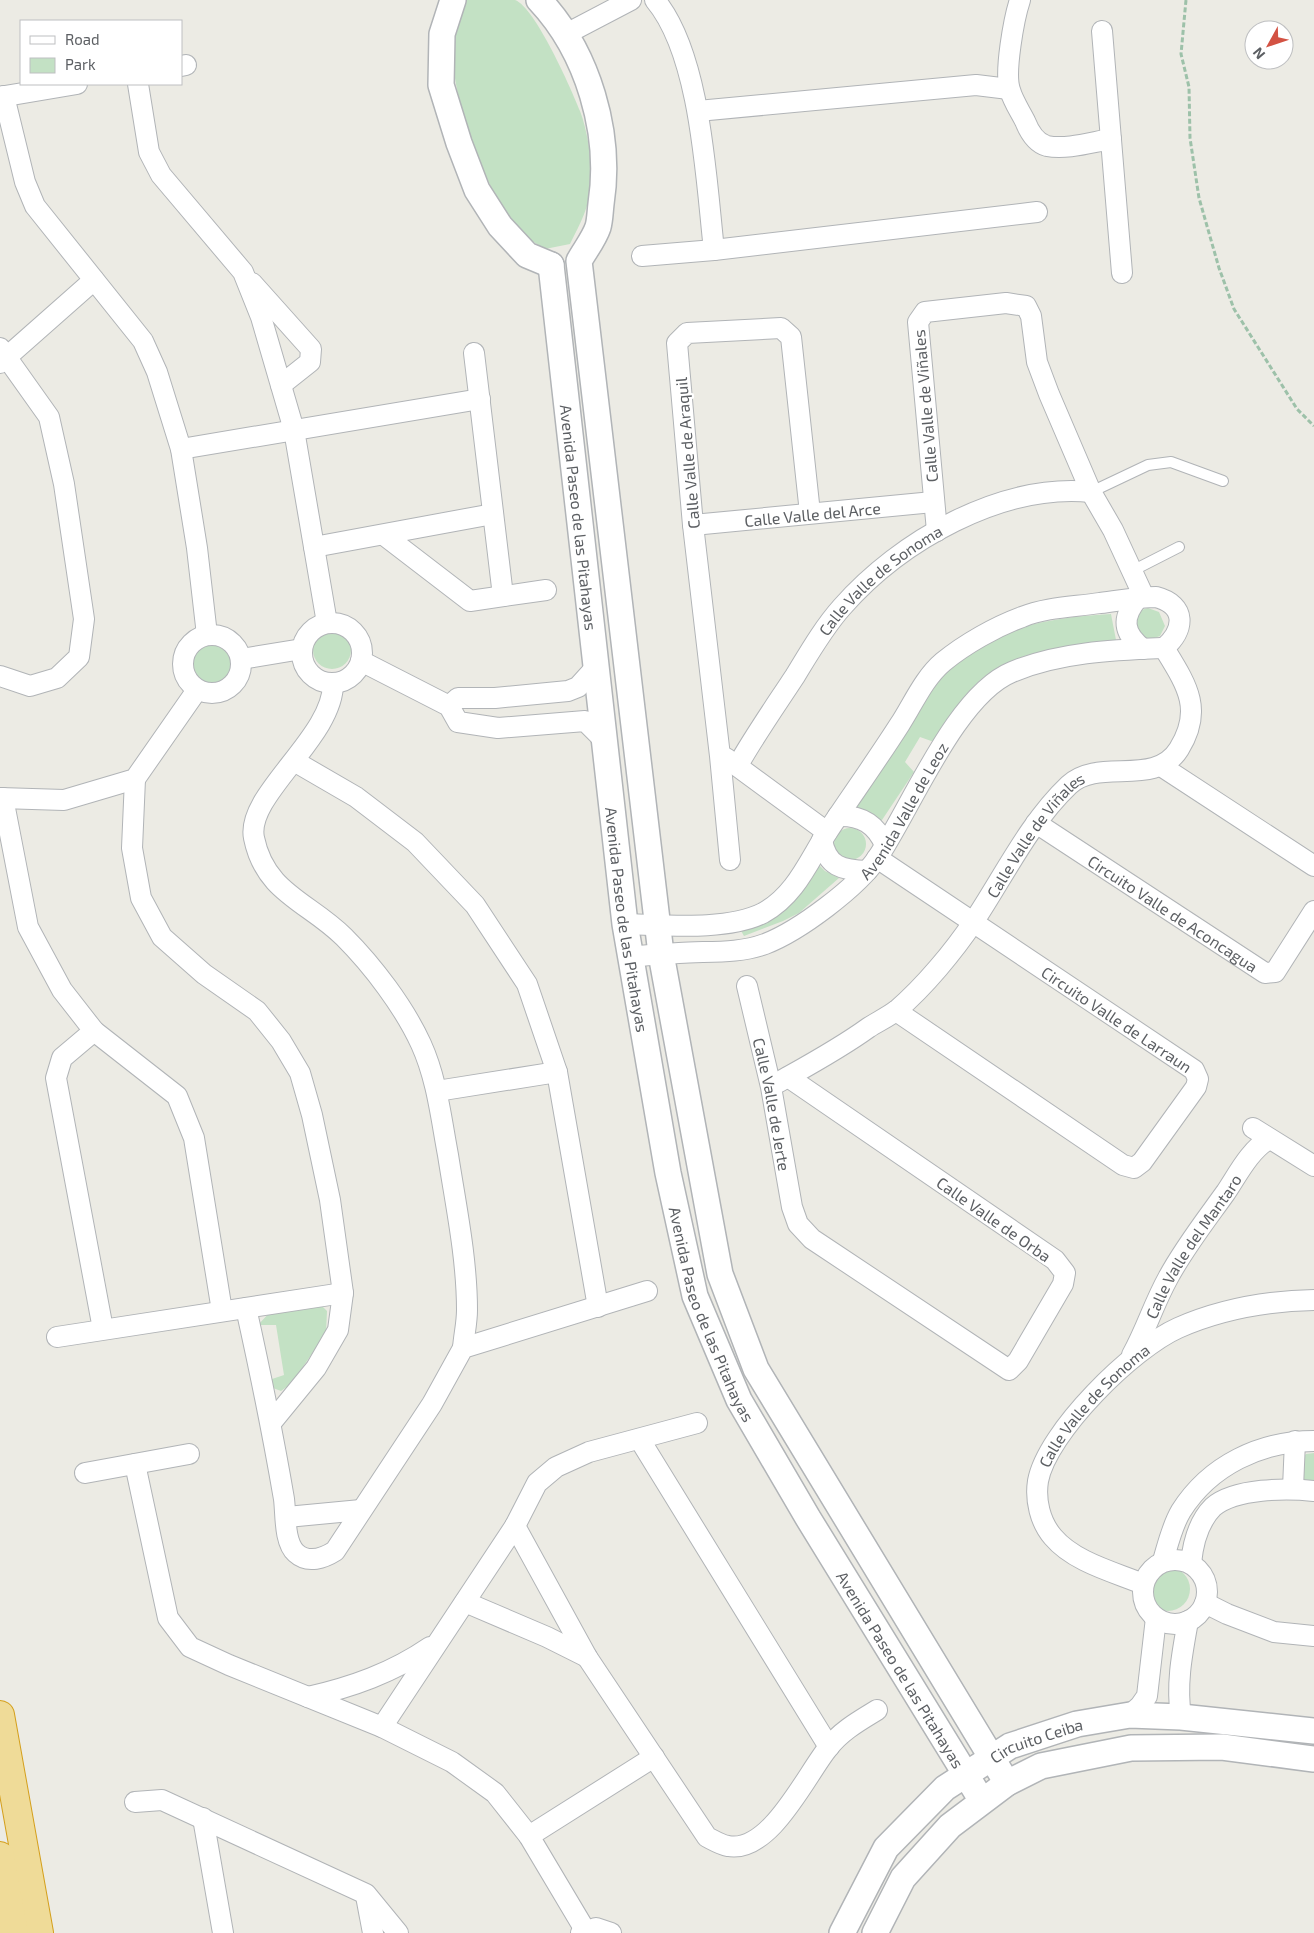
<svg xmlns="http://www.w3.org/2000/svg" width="1314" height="1933" font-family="'Exo 2',sans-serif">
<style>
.green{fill:#c3e1c4}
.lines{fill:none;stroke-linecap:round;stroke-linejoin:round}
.service-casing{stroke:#b1b4b7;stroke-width:12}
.minor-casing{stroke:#b1b4b7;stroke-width:22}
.tertiary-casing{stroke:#b1b4b7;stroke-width:28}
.motorway-casing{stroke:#d49f1c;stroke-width:30}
.path{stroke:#9dc1a9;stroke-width:3;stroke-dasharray:5 2.5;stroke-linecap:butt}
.service{stroke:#fff;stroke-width:10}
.minor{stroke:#fff;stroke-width:20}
.tertiary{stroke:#fff;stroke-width:25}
.motorway{stroke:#efdb98;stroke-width:28}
.labels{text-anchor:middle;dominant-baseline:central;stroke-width:4.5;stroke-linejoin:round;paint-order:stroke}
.street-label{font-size:16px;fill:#5c5f63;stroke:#fff}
</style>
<rect width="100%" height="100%" fill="#ecebe4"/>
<g class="green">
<path d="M461,0c11,0 45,0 54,0 20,7 57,90 65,111 8,21 12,50 11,72 -1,23 -11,41 -21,61l-25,5c-7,-5 -16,-9 -22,-15 -34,-32 -70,-131 -70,-178 0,-19 3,-38 8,-56z"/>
<path d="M1148,608l11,4 6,14 -5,10 -14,5 -14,-21 6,-9z"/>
<path d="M1111,614l5,26c-48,8 -104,8 -141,45 -16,16 -28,38 -41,57l-14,-5 -15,25 9,10 -36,54 -23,-19c16,-17 26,-40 40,-60 16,-24 31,-50 49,-72 41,-48 109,-58 167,-61z"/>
<circle cx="332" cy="650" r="19"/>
<circle cx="211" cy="664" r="21"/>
<circle cx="850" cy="844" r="16"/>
<path d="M816,862l9,9 14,7 -40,35 -16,8 -39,15 -4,-7z"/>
<path d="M322,1306l5,5 -1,22 -34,50 -11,8 -8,-3 -4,-8 15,-5 -8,-50h-18l13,-14z"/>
<path d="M1314,1453v32l-10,-3 -3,-7 1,-16 4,-5z"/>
<circle cx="1168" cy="1589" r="22"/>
</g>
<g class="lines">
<g class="service-casing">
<g id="service">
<path d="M1091,492l57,-27 23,-3 52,19"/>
<path d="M1132,571l47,-24"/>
</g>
</g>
<g class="minor-casing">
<g id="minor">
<path d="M655,0c46,55 51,180 59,250"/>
<path d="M1020,0c-6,18 -16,73 -10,90 3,11 10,21 15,31 4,10 11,22 22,25 20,4 45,-4 64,-7"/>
<path d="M1102,31l20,242"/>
<path d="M566,34l65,-34"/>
<path d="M181,66l5,-1"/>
<path d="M138,84l11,68 12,23 82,97 18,45 33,113 33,193"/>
<path d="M4,96l21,86 10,24 108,135 14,31 24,77 16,99 10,87"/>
<path d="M0,97l77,-13"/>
<path d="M698,111l278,-26 33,4"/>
<path d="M642,256l72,-6 323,-38"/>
<path d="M252,283l59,66 -1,13 -29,23"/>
<path d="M0,348l49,69 15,67 20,135 -5,38 -22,21 -27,8 -30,-10"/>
<path d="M474,353l29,243"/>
<path d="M0,363l94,-83"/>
<path d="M181,449l299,-50"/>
<path id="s1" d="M693,525l240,-23"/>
<path d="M937,531l-19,-209 7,-10 81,-9 20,3 5,10 6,46 12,32 42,98 22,38 31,67"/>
<path d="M384,535l86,66 76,-11"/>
<path d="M314,547l179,-33"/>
<path d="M1138,598c-17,20 -15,35 5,51"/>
<circle cx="332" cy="653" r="30"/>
<circle cx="212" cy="664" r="29"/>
<path d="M241,659l61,-10"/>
<path d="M361,661l88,45 9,16 40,6 87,-7 19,19"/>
<path d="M333,683c1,54 -88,112 -79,155 11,55 55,64 90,99 29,29 60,70 77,107 16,35 20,74 27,111 8,51 19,104 19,155 0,13 -3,25 -4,38"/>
<path d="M449,706l9,-8h37l73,-7 10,-4 19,-21"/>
<path d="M726,758l101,74"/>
<path d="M294,761l62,36 59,45 60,63 52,79 30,88 41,235"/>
<path id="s2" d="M738,765c17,-30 38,-60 57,-89 14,-23 29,-49 47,-69 58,-66 159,-124 249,-115"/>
<path d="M1161,766l153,100"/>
<path d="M135,779l-3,69 9,50 21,39 42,37 53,37 24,30 19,32 12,42 18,85 13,93 -5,37 -22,38 -45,55"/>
<path d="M0,798l64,2 71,-21 62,-89"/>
<path d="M3,798l25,129 34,63 32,41 83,65 17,42 28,173"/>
<path d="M838,816c23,-1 38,8 47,29"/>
<path id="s3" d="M1036,823l229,150 10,-1 39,-61"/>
<path d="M822,840c5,27 20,30 45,31"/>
<path id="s4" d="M877,858l317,212 4,9 -2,8 -54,75 -8,6 -11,-3 -227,-154"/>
<path d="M730,860l-10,-104 -27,-231 -16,-182 10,-10 94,-5 10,9 19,176"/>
<path d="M625,924c40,1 103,7 138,-11 33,-18 46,-53 65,-82 24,-36 49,-71 72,-107 13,-20 24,-46 43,-62 22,-18 52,-35 79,-45 24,-10 52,-10 78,-14 19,-2 37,-6 56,-6 31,8 29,33 8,51"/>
<path id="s5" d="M629,957c17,-2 33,-3 50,-4 28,-2 59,1 86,-9 34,-13 93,-57 113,-87 33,-49 78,-162 134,-185 47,-20 102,-22 152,-24"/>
<path id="s6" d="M747,986l24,101 21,120 6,17 14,15 197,131 9,-9 45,-77 2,-11 -10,-13 -267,-183"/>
<path d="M94,1031l-32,27 -6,20 47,251"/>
<path id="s7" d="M777,1083c32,-18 62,-34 91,-55 9,-6 20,-11 29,-18 27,-23 57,-59 77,-89 30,-45 55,-98 95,-136 30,-28 86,3 110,-36 25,-40 7,-65 -15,-101"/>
<path d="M437,1091l120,-19"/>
<path d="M1253,1128l61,38"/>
<path d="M246,1308c14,63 27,127 38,191 2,16 0,43 12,54 12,11 28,5 39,-2l97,-147 31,-56 184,-57"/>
<path d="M57,1337l286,-44"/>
<path id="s8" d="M1132,1355c14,-25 22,-52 36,-77 16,-30 38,-58 58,-86 12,-18 24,-42 43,-53"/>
<path d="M640,1440l189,307"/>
<path d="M135,1464l33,154 22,29 39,18 153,62 70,35 43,31 34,43 56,94"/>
<path d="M85,1473l104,-19"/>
<path d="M1293,1488l2,-47"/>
<path d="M287,1517l74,-7"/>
<path d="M515,1526l72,131 120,180c6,3 14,8 21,9 42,8 78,-71 100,-98 13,-17 31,-27 49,-38"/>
<circle cx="1175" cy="1592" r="32"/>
<path d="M1163,1561c5,-17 9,-35 18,-50 29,-46 80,-70 133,-70"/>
<path d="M1191,1563c2,-20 7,-41 22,-56 22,-19 74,-19 101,-16"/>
<path id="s9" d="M1143,1584c-29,-12 -69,-22 -90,-47 -13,-15 -18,-37 -15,-56 9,-49 95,-133 140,-153 43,-19 89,-27 136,-28"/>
<path d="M465,1602l82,35 40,20"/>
<path d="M1205,1603l22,11 47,18 40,4"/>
<path d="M308,1697c44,-10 84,-24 122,-50"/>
<path d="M1130,1715l10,-9 7,-10 9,-78"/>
<path d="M1181,1717c-5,-33 1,-63 7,-96"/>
<path d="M382,1727l133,-201 22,-43 19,-16 33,-15 108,-29"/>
<path d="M135,1802l27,-2 204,94 32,39"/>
<path d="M203,1818l20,115"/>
<path d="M529,1836l125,-79"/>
<path d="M366,1896l7,37"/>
<path d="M581,1933l15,-5 15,5"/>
</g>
</g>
<g class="tertiary-casing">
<g id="tertiary">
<path d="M453,0l-11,34 -1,51 18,58 18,47 23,36 27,29 24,10"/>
<path d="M539,0c49,52 73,133 62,204 -1,8 -1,16 -3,23 -4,12 -13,23 -19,34l82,693 59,320 36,95 251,414"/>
<path id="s10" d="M551,265l74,659 43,249 27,123 44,104 69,118 174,283"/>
<path id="s11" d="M842,1933l44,-85 59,-60 65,-42 67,-22 53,-9 51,2 133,14"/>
<path d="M875,1933l28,-55 47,-52 57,-43 34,-17 90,-18 91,-1 92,12"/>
</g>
</g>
<g class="motorway-casing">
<g id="motorway">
<path d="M0,1715l39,218"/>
<path d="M0,1856l14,77"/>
</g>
</g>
<path class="path" d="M1186,0l-5,54 8,33 1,51 9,60 20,70 15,41 63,100 17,17"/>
<use href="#service" class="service"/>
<use href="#minor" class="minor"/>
<use href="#tertiary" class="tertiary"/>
<use href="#motorway" class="motorway"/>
</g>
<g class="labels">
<g class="street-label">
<text transform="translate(925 406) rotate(-95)">Calle Valle de Viñales</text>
<text transform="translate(687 453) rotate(-95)">Calle Valle de Araquil</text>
<text stroke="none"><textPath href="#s1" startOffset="120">Calle Valle del Arce</textPath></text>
<text stroke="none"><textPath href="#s10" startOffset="254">Avenida Paseo de las Pitahayas</textPath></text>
<text stroke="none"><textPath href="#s2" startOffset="236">Calle Valle de Sonoma</textPath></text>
<text stroke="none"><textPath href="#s5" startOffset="334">Avenida Valle de Leoz</textPath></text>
<text stroke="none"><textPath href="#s7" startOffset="365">Calle Valle de Viñales</textPath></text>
<text stroke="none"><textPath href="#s3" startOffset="164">Circuito Valle de Aconcagua</textPath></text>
<text stroke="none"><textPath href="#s10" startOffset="659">Avenida Paseo de las Pitahayas</textPath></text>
<text stroke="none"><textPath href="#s4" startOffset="289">Circuito Valle de Larraun</textPath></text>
<text stroke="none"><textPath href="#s6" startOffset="121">Calle Valle de Jerte</textPath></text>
<text transform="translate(994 1219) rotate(35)">Calle Valle de Orba</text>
<text stroke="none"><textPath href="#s8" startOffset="125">Calle Valle del Mantaro</textPath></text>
<text stroke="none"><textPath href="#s10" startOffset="1064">Avenida Paseo de las Pitahayas</textPath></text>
<text stroke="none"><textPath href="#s9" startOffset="258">Calle Valle de Sonoma</textPath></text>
<text stroke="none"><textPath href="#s10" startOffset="1469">Avenida Paseo de las Pitahayas</textPath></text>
<text stroke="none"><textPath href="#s11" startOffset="284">Circuito Ceiba</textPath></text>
</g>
</g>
<rect x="20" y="20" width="162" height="65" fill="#ffffff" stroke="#bebfc1"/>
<rect x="30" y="36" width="25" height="8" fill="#ffffff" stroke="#bebfc1"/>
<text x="65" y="45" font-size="15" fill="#5c5f63">Road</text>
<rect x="30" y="58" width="25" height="15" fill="#c3e1c4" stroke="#bebfc1"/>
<text x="65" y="70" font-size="15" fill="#5c5f63">Park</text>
<g transform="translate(1269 45) rotate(230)"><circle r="24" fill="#ffffff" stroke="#bebfc1"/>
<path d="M0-4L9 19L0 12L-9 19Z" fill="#d35243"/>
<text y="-8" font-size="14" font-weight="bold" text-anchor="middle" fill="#5c5f63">N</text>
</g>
</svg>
